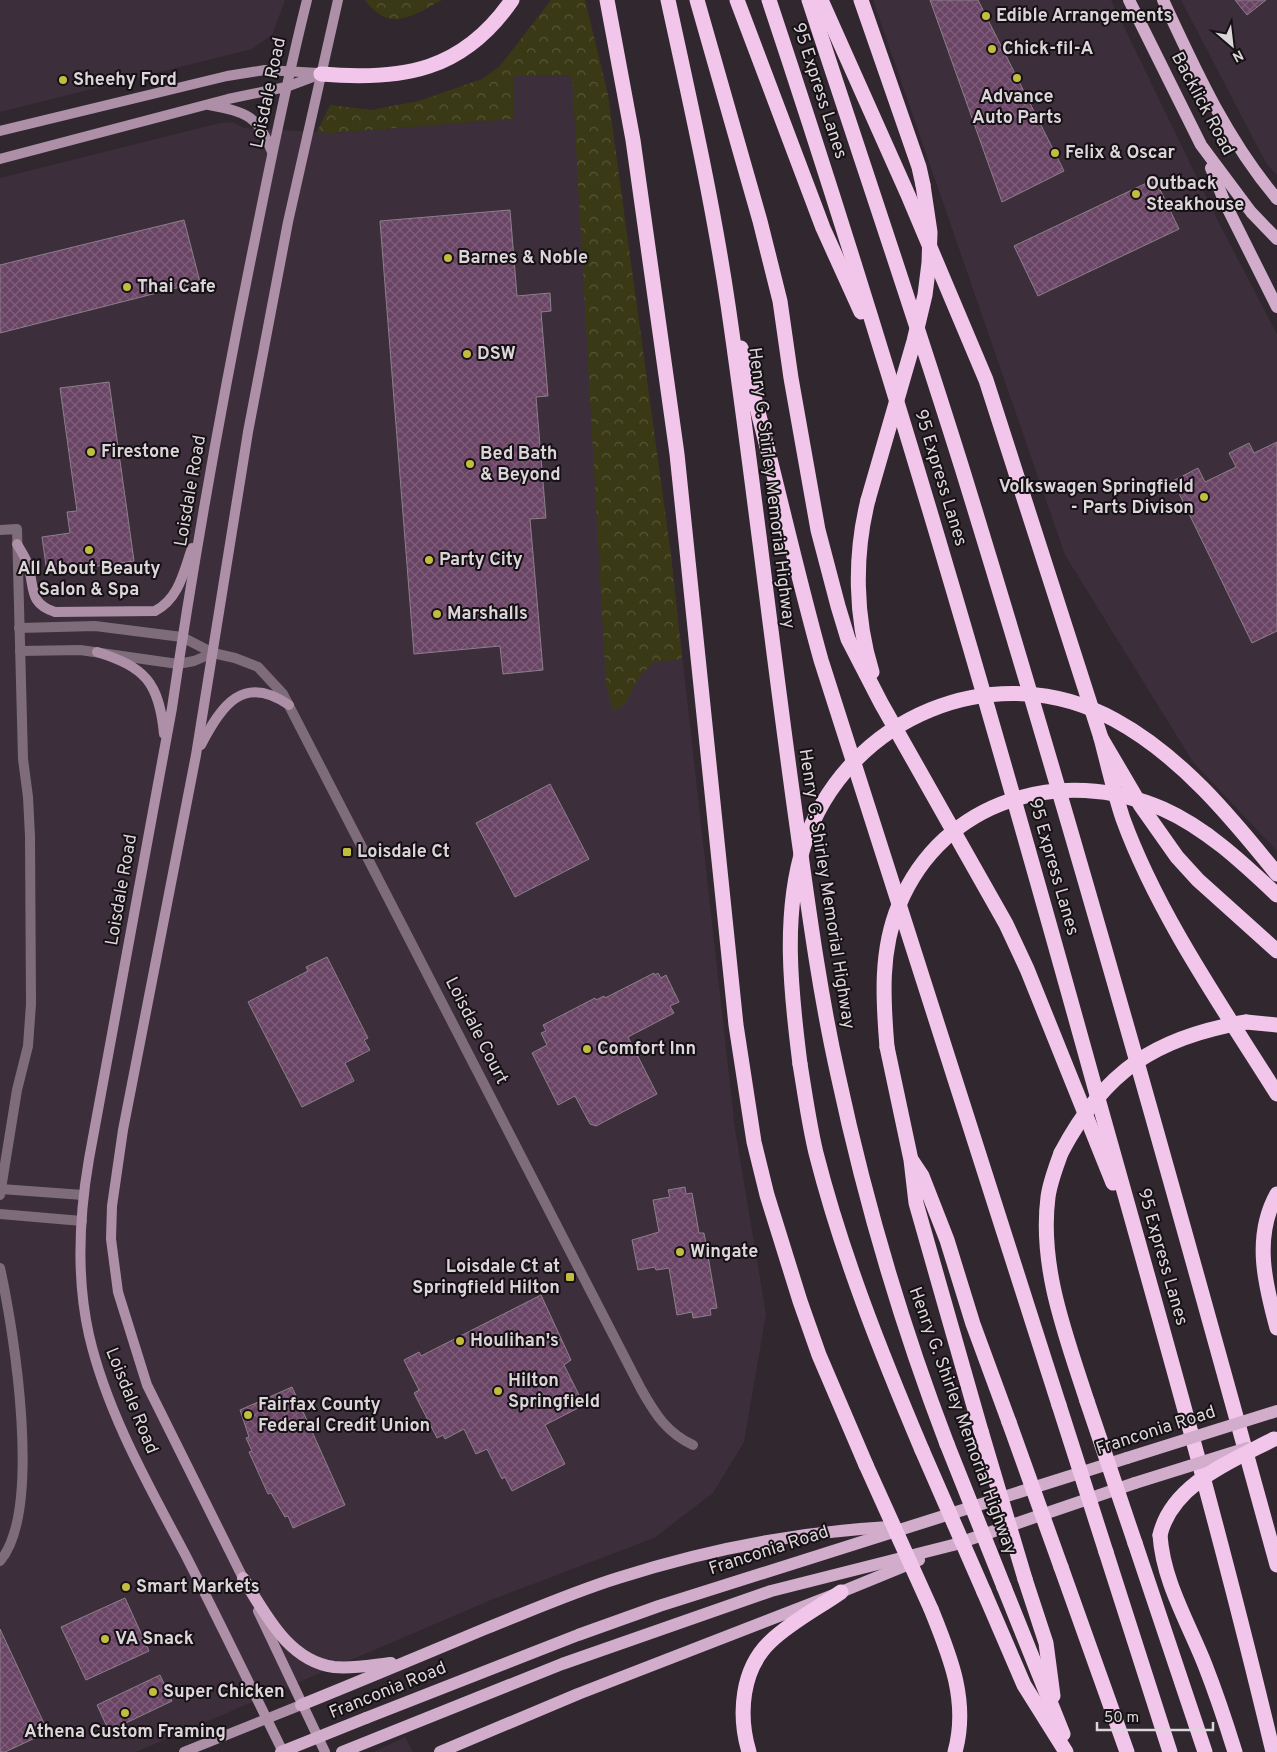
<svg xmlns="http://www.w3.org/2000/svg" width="1277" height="1752" font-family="Overpass,sans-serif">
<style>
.built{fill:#3d2e3b}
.forest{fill:url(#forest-crowns)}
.building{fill:url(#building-cross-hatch);stroke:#8b7f89}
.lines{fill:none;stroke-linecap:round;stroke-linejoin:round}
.street{stroke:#7e6c7a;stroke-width:10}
.secondary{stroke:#ad90a8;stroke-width:10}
.primary{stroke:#d1adcb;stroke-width:12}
.highway{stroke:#f2c6eb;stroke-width:15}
.primary-bridge{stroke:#d1adcb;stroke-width:12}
.highway-bridge{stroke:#f2c6eb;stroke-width:15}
.poi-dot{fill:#c2bd3f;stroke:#161115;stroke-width:2}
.labels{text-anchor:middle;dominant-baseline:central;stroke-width:4;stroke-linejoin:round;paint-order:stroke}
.poi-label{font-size:18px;font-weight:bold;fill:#dcd5da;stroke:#161115;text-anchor:start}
.street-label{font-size:18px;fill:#dcd5da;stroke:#161115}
</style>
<defs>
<pattern id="forest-crowns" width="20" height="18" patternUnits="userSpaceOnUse" patternTransform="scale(1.25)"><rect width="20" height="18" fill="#3a3916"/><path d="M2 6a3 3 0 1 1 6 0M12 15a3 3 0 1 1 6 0" fill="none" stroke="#565537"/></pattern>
<pattern id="building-cross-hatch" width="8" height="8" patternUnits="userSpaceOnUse" patternTransform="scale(1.25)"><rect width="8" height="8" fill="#694464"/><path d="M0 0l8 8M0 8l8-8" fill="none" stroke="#7e5e7a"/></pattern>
</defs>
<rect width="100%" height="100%" fill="#31272f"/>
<g class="built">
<path d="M0,0h285l-13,35 -20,14 -252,63z"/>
<path d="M873,0h238l108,223 58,111v517l-84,-89 -128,-207z"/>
<path d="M1181,0h96v175l-11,-12z"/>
<path d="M573,75l98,480 64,574 31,185 -22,128 -31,51 -59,45 -163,62 -355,152h-136v-1574l220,-55 13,-1 11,6 88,5 182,-14 -1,-43z"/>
<path d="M405,1737l8,15h-39z"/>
</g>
<g class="forest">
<path d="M365,0h77c-29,15 -52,34 -77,0z"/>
<path d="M551,0h34l23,95 63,460 11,104 -28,3 -14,14 -15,28 -12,7 -7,-27 -34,-609 -59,1 1,43 -182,14 -15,-1 13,-27 41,5 48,-9 63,-22 18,-13z"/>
</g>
<g class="building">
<path d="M930,0h48l86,171 -62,31z"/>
<path d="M1235,0h31l-19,15z"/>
<path d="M1155,179l24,50 -141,67 -24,-50z"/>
<path d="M510,210l7,86 33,-3 1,18 -10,1 7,84 -12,1 10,121 -16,1 13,151 -40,4 -3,-28 -86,8 -34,-433z"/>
<path d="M184,220l16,62 -200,51v-68z"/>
<path d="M109,382l25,179 -87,12 -5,-36 28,-4 -3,-21 10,-1 -17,-123z"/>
<path d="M1277,442v189l-25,12 -79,-162 25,-13 7,14 31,-15 -7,-14 20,-10 5,10z"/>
<path d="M550,784l39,75 -74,38 -39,-74z"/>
<path d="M327,957l41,81 -4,2 6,10 -25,13 9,18 -52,26 -54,-105 60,-31 -2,-4z"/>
<path d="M654,973l1,2 3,-2 3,5 5,-3 13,27 -9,4 4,7 -46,24 29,57 -61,32 -6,-2 -15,-28 -17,9 -26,-52 15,-8 -6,-12 5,-2 -3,-6 52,-27 1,2 8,-4 1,2z"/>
<path d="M685,1187l1,7 6,-1 7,40h5l13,75 -7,1 1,6 -18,3 -1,-6 -15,3 -8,-47 -13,2 -1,-3 -17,3 -6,-30 27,-8 -6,-32 17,-3 -2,-7z"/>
<path d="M541,1295l30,65 -7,5 20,40 -39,20 20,39 -53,27 -7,-14 -3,2 -15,-30 -11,5 -12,-25 -19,10 -2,-4 -6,3 -23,-45 5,-3 -15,-30 15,-8 2,4z"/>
<path d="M292,1387l53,118 -52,23 -5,-12 -3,1 -14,-24 -3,1 -19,-42 3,-1 -6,-13 3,-1 -9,-27z"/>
<path d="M125,1598l24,53 -63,29 -25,-53z"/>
<path d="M0,1629l48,103 -43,20h-5z"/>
<path d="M160,1675l12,26 -63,30 -12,-26z"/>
</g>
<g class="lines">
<g class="street">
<path d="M0,530l17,-1 6,230 5,38 2,39 1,168 -3,42 -11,44 -17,105"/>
<path d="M19,628l76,-2 87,11 31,16 22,5 23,9 25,27 358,695c14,25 26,44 52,56"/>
<path d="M20,651l60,-1 98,14 16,-3 19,-8"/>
<path d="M1,1189l82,6"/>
<path d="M0,1214l82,7"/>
<path d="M0,1268c14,63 43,243 0,293"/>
</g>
<g class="secondary">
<path d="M209,105c37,7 49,10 63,47"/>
<path d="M0,131l227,-55 38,-6 54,3"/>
<path d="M0,159l228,-60 58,-12 35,-13"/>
<path d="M17,544c4,7 9,14 11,21 7,23 0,38 27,47l100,-1c24,-12 29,-40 37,-63"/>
<path d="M97,652c48,15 62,30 67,82"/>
<path d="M201,745c20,-39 42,-72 88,-40"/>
<path d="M246,1584l-99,-199 -29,-93 -7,-53 1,-33 11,-76 73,-375 52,-323 40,-210 50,-222"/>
<path d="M258,1611l67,141"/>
<path d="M184,1752l117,-47"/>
<path d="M283,1752c-32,-65 -64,-131 -97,-196 -37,-70 -79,-143 -97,-221 -13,-58 -10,-118 0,-176l83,-451c23,-157 51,-313 83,-469 16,-80 32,-160 52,-239"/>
</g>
<g class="primary">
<path d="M1129,0l72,145 50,67 26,27"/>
<path d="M1163,0c33,71 63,138 114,199"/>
<path d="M1211,168l14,35 52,104"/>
<path d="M243,1578c22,35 45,83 91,89 19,2 38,-2 57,-4"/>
<path d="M301,1705c62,-25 124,-51 186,-77 43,-17 86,-36 131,-50 87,-28 180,-46 271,-51"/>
<path d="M366,1718l212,-83 81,-29 468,-148"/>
<path d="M342,1752l220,-88 209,-73 182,-46 182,-62"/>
<path d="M440,1752l138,-58 263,-102 78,-32"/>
</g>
<g class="highway">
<path d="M607,0l26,140 44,314 59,571 18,117 13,53 33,106 19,54 47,110"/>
<path d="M668,0c22,101 45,203 60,305 25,171 44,343 68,514 12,86 23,171 42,256 27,126 63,249 109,369"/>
<path d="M697,0l63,221 20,80 11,77 27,152 20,76 10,33 33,64 125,221 21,45 86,214"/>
<path d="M737,0l86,228 38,84"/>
<path d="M769,0c120,360 225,723 326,1088 62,221 125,441 178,664"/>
<path d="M809,0c51,156 104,311 153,468 112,363 214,730 315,1097"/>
<path d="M821,0l87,195 78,185 115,358 40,68 36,51 21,23 79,71"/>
<path d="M861,0l58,167 4,18"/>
<path d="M321,74c82,7 142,-3 191,-74"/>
<path d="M741,348c29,103 51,208 80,312l238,745"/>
<path d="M868,500c-14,56 -13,117 4,172"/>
<path d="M1246,1022l31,3"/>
<path d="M887,1047l24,113 5,43 65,228"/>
<path d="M800,1064c5,30 9,60 16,89 26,102 65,200 106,297"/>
<path d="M1061,1153c-5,14 -11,29 -13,44 -9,70 18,139 39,204"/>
<path d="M912,1161l10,15 25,64 26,84 36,98"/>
<path d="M1277,1194c-24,43 -12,90 0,134"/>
<path d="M1160,1535c3,46 28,87 45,130 11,28 21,58 30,87"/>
<path d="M1135,1543l70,209"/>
<path d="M1106,1552l64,200"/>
<path d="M1061,1567l66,185"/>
<path d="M1025,1579l21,64 7,53"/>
<path d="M1004,1587l59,147"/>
<path d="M984,1592l40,93 42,67"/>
<path d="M931,1609c19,47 38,92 24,143"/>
<path d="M749,1752c-11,-37 -8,-83 22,-111 20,-19 47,-33 70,-49"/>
</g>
<g class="primary-bridge">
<path d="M1127,1458l150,-47"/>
<path d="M1135,1483l112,-35"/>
<path d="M281,1752l85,-34"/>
</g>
<g class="highway-bridge">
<path d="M868,500l46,-159 11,-46 4,-32 1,-31 -7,-47"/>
<path d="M1101,738c7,27 13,54 22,81 35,96 100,189 154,275"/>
<path d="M887,1047c-4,-48 -7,-97 12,-142 44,-106 163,-140 264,-96 43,19 80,54 114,86"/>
<path d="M800,1064c-9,-71 -18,-150 4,-219 42,-128 192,-191 311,-125 66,36 116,97 162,154"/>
<path d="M1061,1153c43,-82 95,-116 185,-131"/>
<path d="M1087,1401l48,142"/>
<path d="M1059,1405l47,147"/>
<path d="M1009,1422l52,145"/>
<path d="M981,1431l44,148"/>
<path d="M947,1444l57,143"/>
<path d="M922,1450l62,142"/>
<path d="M866,1465l65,144"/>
<path d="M1160,1535c12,-51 72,-74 114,-96"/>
</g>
</g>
<g class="poi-dot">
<circle cx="986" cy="16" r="5"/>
<circle cx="992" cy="49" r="5"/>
<circle cx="1017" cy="78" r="5"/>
<circle cx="63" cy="80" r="5"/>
<circle cx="1055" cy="153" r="5"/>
<circle cx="1136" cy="194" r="5"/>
<circle cx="448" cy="258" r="5"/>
<circle cx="127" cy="287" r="5"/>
<circle cx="467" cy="354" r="5"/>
<circle cx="91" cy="452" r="5"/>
<circle cx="470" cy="464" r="5"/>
<circle cx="1204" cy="497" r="5"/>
<circle cx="89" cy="550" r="5"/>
<circle cx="429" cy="560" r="5"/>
<circle cx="437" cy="614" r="5"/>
<rect x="342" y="847" width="10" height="10" rx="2.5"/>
<circle cx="587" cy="1049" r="5"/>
<circle cx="680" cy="1252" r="5"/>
<rect x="565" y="1272" width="10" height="10" rx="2.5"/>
<circle cx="460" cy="1341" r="5"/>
<circle cx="498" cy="1391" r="5"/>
<circle cx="248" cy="1415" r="5"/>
<circle cx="126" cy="1587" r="5"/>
<circle cx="105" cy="1639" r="5"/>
<circle cx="153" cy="1692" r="5"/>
<circle cx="125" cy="1713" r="5"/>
</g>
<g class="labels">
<g class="poi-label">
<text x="996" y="16">Edible Arrangements</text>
<text x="1002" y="49">Chick-fil-A</text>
<text x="73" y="80">Sheehy Ford</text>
<text x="1017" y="97" text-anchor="middle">Advance<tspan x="1017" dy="21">Auto Parts</tspan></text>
<text x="1065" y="153">Felix &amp; Oscar</text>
<text x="1146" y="184">Outback<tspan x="1146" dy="21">Steakhouse</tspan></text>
<text x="458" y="258">Barnes &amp; Noble</text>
<text x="137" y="287">Thai Cafe</text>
<text x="477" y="354">DSW</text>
<text x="101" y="452">Firestone</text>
<text x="480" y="454">Bed Bath<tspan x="480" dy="21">&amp; Beyond</tspan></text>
<text x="1194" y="487" text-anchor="end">Volkswagen Springfield<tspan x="1194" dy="21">- Parts Divison</tspan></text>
<text x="439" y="560">Party City</text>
<text x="89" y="569" text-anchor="middle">All About Beauty<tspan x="89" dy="21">Salon &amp; Spa</tspan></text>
<text x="447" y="614">Marshalls</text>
<text x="357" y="852">Loisdale Ct</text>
<text x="597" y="1049">Comfort Inn</text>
<text x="690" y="1252">Wingate</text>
<text x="560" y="1267" text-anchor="end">Loisdale Ct at<tspan x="560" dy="21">Springfield Hilton</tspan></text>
<text x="470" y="1341">Houlihan's</text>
<text x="508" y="1381">Hilton<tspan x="508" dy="21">Springfield</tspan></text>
<text x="258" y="1405">Fairfax County<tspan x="258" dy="21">Federal Credit Union</tspan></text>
<text x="136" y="1587">Smart Markets</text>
<text x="115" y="1639">VA Snack</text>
<text x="163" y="1692">Super Chicken</text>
<text x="125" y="1732" text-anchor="middle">Athena Custom Framing</text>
</g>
<g class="street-label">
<text transform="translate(819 91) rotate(72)">95 Express Lanes</text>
<text transform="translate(269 93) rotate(-78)">Loisdale Road</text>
<text transform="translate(1202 104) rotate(62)">Backlick Road</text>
<text transform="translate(940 478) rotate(73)">95 Express Lanes</text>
<text transform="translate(771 488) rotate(83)">Henry G. Shirley Memorial Highway</text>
<text transform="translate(191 491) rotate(-80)">Loisdale Road</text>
<text transform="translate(1053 867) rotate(74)">95 Express Lanes</text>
<text transform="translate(826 889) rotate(81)">Henry G. Shirley Memorial Highway</text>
<text transform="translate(122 890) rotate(-80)">Loisdale Road</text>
<text transform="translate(476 1031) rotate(63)">Loisdale Court</text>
<text transform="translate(1162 1257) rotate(74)">95 Express Lanes</text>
<text transform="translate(131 1401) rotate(68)">Loisdale Road</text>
<text transform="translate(962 1421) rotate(70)">Henry G. Shirley Memorial Highway</text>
<text transform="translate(1156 1431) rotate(-18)">Franconia Road</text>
<text transform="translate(769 1551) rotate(-18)">Franconia Road</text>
<text transform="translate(388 1691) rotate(-22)">Franconia Road</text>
</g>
</g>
<g transform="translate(1232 45) rotate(152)" stroke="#161115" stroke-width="4" paint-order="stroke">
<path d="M0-4L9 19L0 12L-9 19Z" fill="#dcd5da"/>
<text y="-8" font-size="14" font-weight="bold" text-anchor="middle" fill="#dcd5da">N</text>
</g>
<path d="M1097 1722v8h116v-8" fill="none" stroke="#dcd5da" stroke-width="2.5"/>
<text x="1104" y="1722" font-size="15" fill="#dcd5da" stroke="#161115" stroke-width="4" paint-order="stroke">50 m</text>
</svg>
